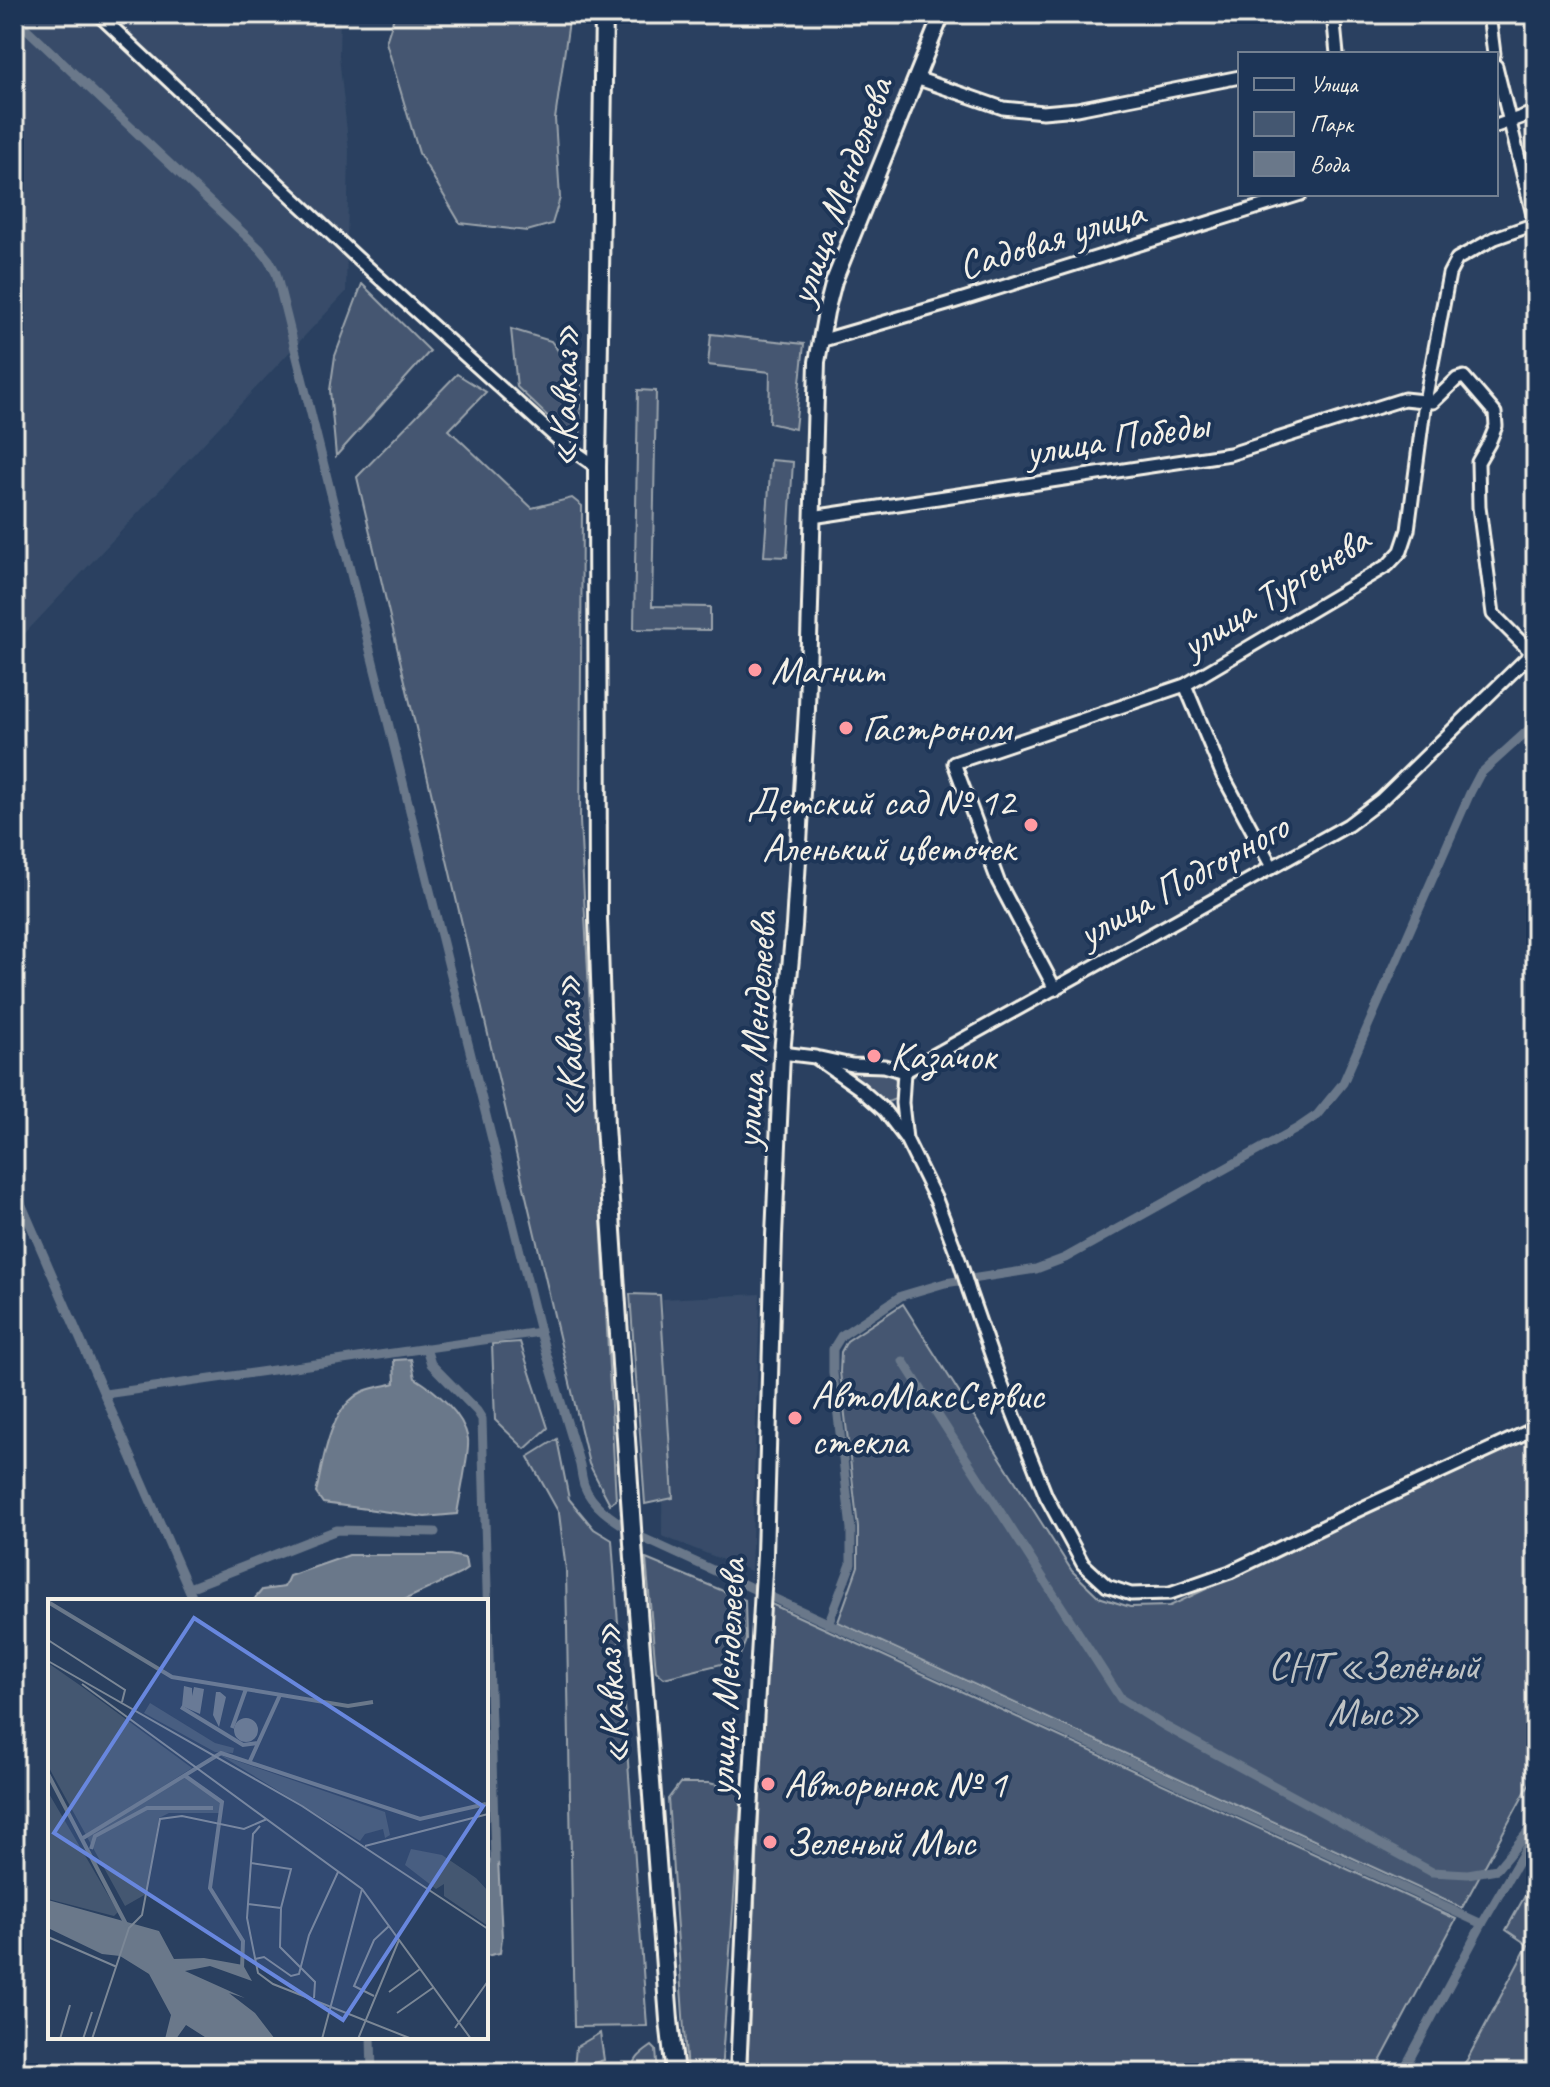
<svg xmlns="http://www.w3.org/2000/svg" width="1550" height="2087" font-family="Caveat,sans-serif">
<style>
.built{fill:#374c69}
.green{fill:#445771;stroke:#9ca4ac;stroke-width:2}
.water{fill:#6a788a;stroke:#a1a8b0;stroke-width:2}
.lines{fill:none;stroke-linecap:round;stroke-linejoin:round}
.canal{stroke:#6a788a;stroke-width:9}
.minor-casing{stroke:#f4f1e8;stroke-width:17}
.major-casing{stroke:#f4f1e8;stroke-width:20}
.highway-casing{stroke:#f4f1e8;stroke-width:22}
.minor{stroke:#1d3557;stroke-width:11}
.major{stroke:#1d3557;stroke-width:14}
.highway{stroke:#1d3557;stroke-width:16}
.rail-casing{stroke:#f4f1e8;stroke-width:6}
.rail{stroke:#1d3557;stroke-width:3;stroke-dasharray:9;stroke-linecap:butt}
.poi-dot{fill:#ff9aa2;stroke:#1d3557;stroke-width:3}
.labels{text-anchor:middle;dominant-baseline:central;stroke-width:8;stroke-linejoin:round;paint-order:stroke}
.street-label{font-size:40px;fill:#f4f1e8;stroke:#1d3557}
.poi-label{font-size:40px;fill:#f4f1e8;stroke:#1d3557;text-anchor:start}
.park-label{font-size:40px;fill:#bfc3c4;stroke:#1d3557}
.inset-river{fill:none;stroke:#6a788a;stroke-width:4}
.inset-road{fill:none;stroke:#7b8796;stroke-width:2}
.view{fill:#6887de;fill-opacity:0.15;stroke:#6887de;stroke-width:4}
.inset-edge{fill:none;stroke:#f4f1e8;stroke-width:4}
</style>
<rect width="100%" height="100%" fill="#2a4060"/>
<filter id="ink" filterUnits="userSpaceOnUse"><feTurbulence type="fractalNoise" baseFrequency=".0125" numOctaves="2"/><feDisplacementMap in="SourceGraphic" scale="16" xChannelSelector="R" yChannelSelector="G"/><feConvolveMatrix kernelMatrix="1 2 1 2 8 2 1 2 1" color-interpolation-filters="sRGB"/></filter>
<g filter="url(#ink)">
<g class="built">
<path d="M14,14h326l-1,42 10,95 -3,141 -332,353z"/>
<path d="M760,1294l-9,277 -89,-35 1,-237z"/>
</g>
<g class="green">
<path d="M395,14h175l-15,105 5,79 -8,26 -25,7 -67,-8 -41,-70 -33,-111z"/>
<path d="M362,284l68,67 -94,105 -6,-66 5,-34z"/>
<path d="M511,329l40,12 30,41 -1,65 -63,-60z"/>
<path d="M711,334l93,10 -9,85 -26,-6 1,-51 -62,-7z"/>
<path d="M457,374l29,18 -37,38 83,78 40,-10 10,8 -2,315 36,679 -6,4 -21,-40 -232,-987z"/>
<path d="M638,390l18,1 -4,215 58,1v23l-76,-1z"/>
<path d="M771,460l22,2 -6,95 -23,-1z"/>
<path d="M844,1068l48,7c10,9 8,27 -8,27l-41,-30z"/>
<path d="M630,1294l30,1 13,203 -28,6z"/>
<path d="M903,1304l169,267 27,26 31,10 40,-1 366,-172v338l-74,136 -624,-286 20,-56v-38l-18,-156 1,-20 6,-11z"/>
<path d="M520,1342l28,86 -23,21 -30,-29 -3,-76z"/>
<path d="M557,1439l12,60 25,30 18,11 35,486 -73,1 -8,-457 -7,-57 -31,-56z"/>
<path d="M646,1559l99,41 1,40 -8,20 -74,18 -8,-7z"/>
<path d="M769,1603l687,316 -82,154h-627z"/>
<path d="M680,1783h29l30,7 2,12 -20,271h-34l-19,-274z"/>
<path d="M1536,1876v197h-80l11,-13 61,-115 -22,-15z"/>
<path d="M600,2033l4,27 -30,9 2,-22z"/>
<path d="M652,2046l4,4 2,23h-25c-1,-14 9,-20 19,-27z"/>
</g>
<g class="water">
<path d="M411,1359l4,19c21,13 48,35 53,61 2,11 -9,61 -11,75l-32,3 -102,-14 -7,-10c8,-33 12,-85 48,-102 10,-4 21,-5 31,-8l-1,-23z"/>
<path d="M349,1555h101l15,3 2,11 -7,5 -58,27h-149l9,-11 22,-3 5,-11z"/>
<path d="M498,1859l4,79 -2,15 -14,3v-90l3,-2 1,-4z"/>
</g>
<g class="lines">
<g class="canal">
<path d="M14,17l246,232 9,11 7,13 264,1059 40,133c1,6 2,14 4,20 9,25 38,39 59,53l839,386"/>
<path d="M14,1187l180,414"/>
<path d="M426,1348l5,16 46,47 5,8 13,441"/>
<path d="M903,1361l218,338 42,26 269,147 36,2 29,-5 39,-47"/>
<path d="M105,1394l435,-62"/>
<path d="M189,1588l148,-58 98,2"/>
<path d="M828,1624l23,-60v-35l-18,-157v-23l8,-13 60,-40 44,-13 91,-14 29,-11 233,-130 19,-13 26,-32 127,-290 10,-19 56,-51"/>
<path d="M371,2037l1,36"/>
<path d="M1402,2073l80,-149 54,-93"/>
</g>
<g class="minor-casing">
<g id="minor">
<path d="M98,14l257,242 206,186 36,25"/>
<path d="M1333,14l4,40"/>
<path d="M1489,14l5,40"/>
<path d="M1496,66l40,161"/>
<path d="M916,78l87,30 40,4 34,-3 163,-32"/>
<path d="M1496,126l40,-14"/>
<path d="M820,341l127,-37 354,-110"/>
<path d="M812,517l418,-63 174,-55 29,3 24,-23 7,-2 31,36 1,13 -7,17 -11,19 1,45 14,107 39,39"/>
<path d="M1185,685l38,91 49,91"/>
<path d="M1055,989l-57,-108 -44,-118 231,-78 203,-120 13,-14 7,-21 17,-129 24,-127 8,-15 38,-21 40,-14"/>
<path d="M782,1053l33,4 44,31 25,22 22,29 31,63 23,60 9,29 31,89 46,116 37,68 24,22 24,8 39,-1 60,-21 124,-60 182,-84"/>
<path d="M820,1058l32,7 32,1 20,6 444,-247 33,-25 154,-150"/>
<path d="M904,1072l-2,31 4,36"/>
</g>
</g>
<g class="major-casing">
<path id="major" d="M738,2073l11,-245 16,-273 9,-319 8,-183 12,-127 13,-217 10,-347 9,-50 8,-31 108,-267"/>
</g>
<g class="highway-casing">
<path id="highway" d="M604,14l-7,453 1,452 7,207 29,432 35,462 6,53"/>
</g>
<use href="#minor" class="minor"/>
<use href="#major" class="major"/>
<use href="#highway" class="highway"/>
<g class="rail-casing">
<path id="rail" d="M14,231l2,-2"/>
</g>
<use href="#rail" class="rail"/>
</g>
</g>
<g class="poi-dot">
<circle cx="755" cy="670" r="8"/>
<circle cx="846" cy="728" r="8"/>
<circle cx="1031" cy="825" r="8"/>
<circle cx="874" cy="1056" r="8"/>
<circle cx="795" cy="1418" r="8"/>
<circle cx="768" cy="1784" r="8"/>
<circle cx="770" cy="1842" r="8"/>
</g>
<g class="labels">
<g class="street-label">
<text transform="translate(840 191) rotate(-70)">улица Менделеева</text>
<text transform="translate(1051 239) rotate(-17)">Садовая улица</text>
<text transform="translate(564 396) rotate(-89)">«Кавказ»</text>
<text transform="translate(1117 438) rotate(-9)">улица Победы</text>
<text transform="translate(1275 592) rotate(-32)">улица Тургенева</text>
<text transform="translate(1183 880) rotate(-29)">улица Подгорного</text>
<text transform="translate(755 1030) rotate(-86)">улица Менделеева</text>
<text transform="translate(569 1046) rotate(-92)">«Кавказ»</text>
<text transform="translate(726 1678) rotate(-87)">улица Менделеева</text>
<text transform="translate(611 1694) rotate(-94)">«Кавказ»</text>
</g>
<g class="poi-label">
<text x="771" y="670">Магнит</text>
<text x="862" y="728">Гастроном</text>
<text x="1015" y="802" text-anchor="end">Детский сад № 12<tspan x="1015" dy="46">Аленький цветочек</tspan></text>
<text x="890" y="1056">Казачок</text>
<text x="811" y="1395">АвтоМаксСервис<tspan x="811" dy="46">стекла</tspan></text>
<text x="784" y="1784">Авторынок № 1</text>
<text x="786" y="1842">Зеленый Мыс</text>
</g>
<g class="park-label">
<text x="1374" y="1666">СНТ «Зелёный<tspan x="1374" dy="46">Мыс»</tspan></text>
</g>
</g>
<g transform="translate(48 1599)">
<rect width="440" height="440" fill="#2a4060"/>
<path d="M0,64l33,23 111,82 -106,67 -38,-69zM102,104l65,40 19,5 -1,5 -18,-1 -71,-39zM172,156l165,57 5,23 -5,3 -2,-9 -18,5 -5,7zM135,177l37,24 1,13h-52l-10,5 -13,76 -21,12 -38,-69zM0,193l70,120 -4,4 -66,-17zM363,250l31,6 34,23 12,13v35l-44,-30v-12l-8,5 -31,-24z" fill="#445771"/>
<path d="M136,87l8,2v8l2,-9 10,2 -4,25 -18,-8zM172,93l6,5 -7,30 -6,-12 3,-23zM186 131a12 12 0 1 1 24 0a12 12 0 1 1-24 0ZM0,301l111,31 15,28 30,-1 39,7 9,16 -42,-15 -25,5 60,27 -16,-5 26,20 20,26h-67l-22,-14 -10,14h-11l6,-24 -22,-41 -29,-18 -18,-2 -54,-26z" fill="#6a788a"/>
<path class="inset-river" d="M0,3l124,75 176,29 25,-4M133,108l62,38 15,-2M184,129l14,-39M202,162l30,-66M0,175l80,154M136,176l38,27 -12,86 33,53 -1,28M35,239l138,-85 199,66 66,-15M43,250l4,-13 52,-28h66"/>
<path class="inset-road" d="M0,41l77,50 -3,12M0,62l254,145 186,123M34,85l280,205 109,150M212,227l-7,8 -6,84 11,55 15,11 139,55M317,247l123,-32M203,264l40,6 -10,39 -1,39 35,35 -1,16M200,305l33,4M0,338l69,30M207,360l9,-2 27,19 8,-2 10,-39 29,-63M341,393l31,-23M326,397l-20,-10 20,-46 15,-14M349,414l37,-26M407,429l33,-47M12,440l10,-34M35,440l9,-27M44,440l37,-111 13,-13 18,-96 22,-3 62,13 23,-10M274,440l40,-150M310,440l41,-99"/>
<path class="view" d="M146,19l289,188 -140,214 -289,-187z"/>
<rect width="440" height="440" class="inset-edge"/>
</g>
<rect width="1550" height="2087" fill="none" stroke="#1d3557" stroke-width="48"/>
<rect x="24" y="24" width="1502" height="2039" fill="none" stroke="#f4f1e8" stroke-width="3" filter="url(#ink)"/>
<rect x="1238" y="52" width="260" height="144" fill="#1d3557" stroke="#738091" stroke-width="2"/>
<rect x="1254" y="78" width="40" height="12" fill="#1d3557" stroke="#738091" stroke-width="2"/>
<text x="1310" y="92" font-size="24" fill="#f4f1e8">Улица</text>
<rect x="1254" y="112" width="40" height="24" fill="#445771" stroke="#738091" stroke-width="2"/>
<text x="1310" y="132" font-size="24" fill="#f4f1e8">Парк</text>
<rect x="1254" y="152" width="40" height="24" fill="#6a788a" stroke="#738091" stroke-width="2"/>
<text x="1310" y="172" font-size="24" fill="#f4f1e8">Вода</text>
</svg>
